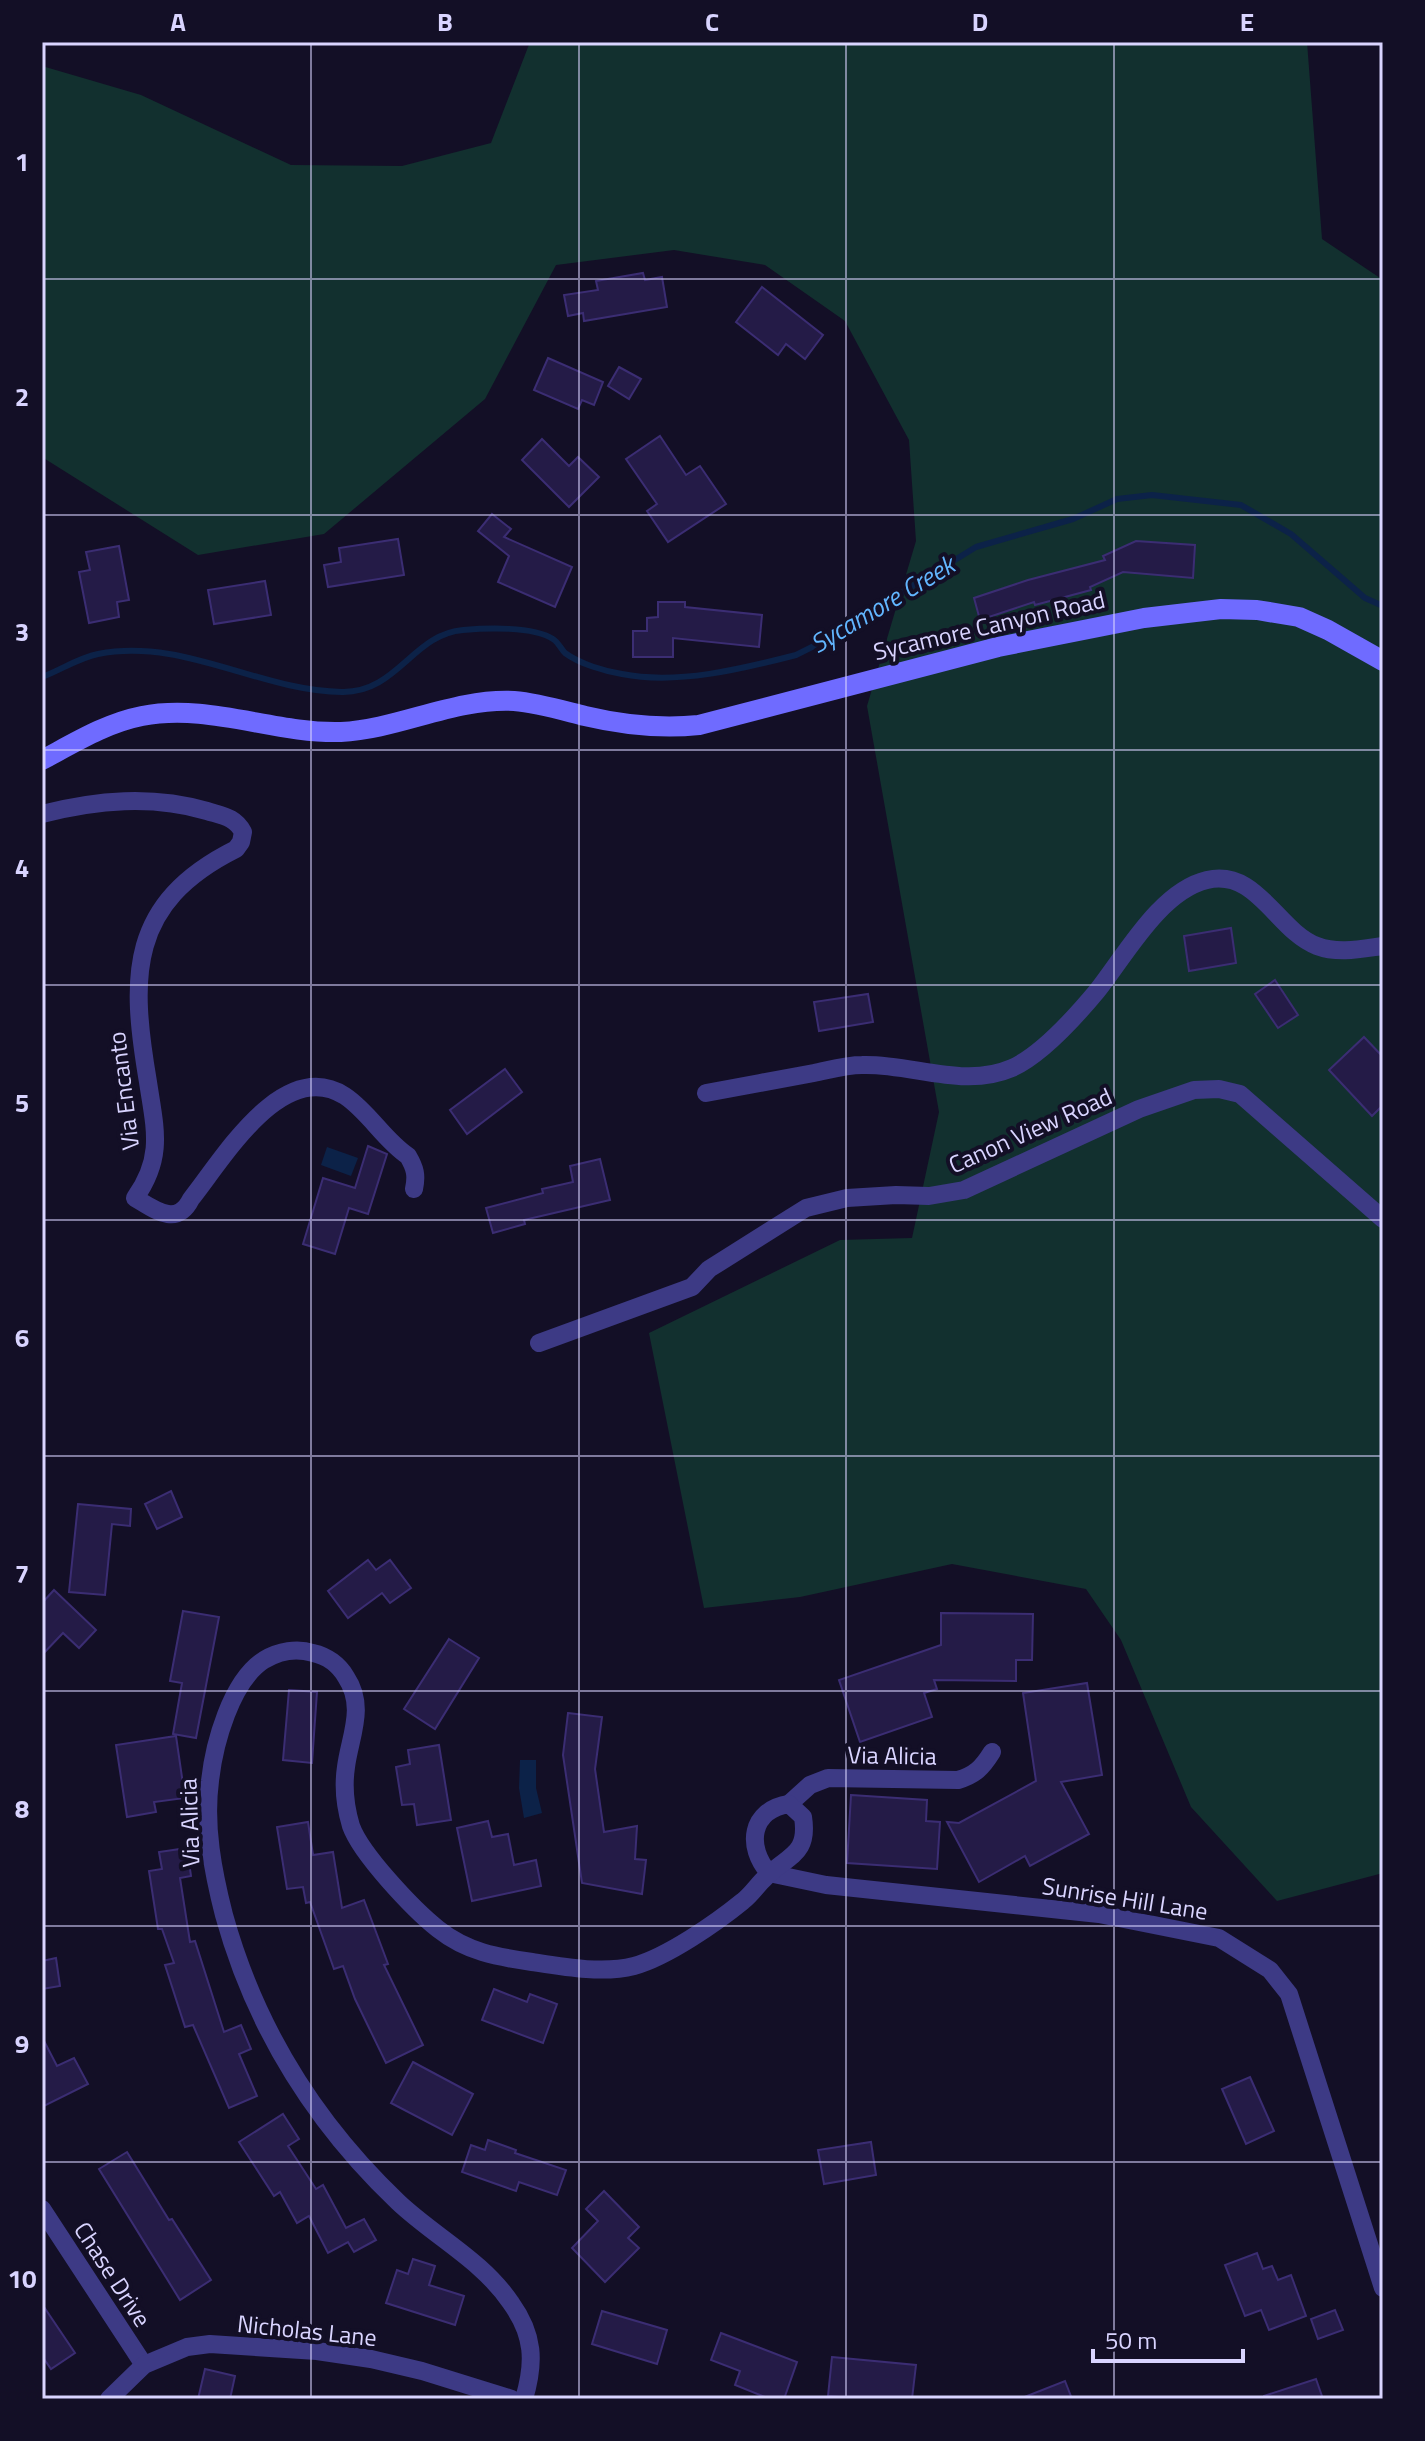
<svg xmlns="http://www.w3.org/2000/svg" width="1425" height="2441" font-family="'Titillium Web',sans-serif">
<style>
.green{fill:#12302f}
.water{fill:#0c2248}
.lines{fill:none;stroke-linecap:round;stroke-linejoin:round}
.stream{stroke:#0c2248;stroke-width:6}
.building{fill:#241b47;stroke:#3b2d73;stroke-width:2}
.minor{stroke:#3d3a85;stroke-width:18}
.secondary{stroke:#6f6bff;stroke-width:20}
.grid{fill:none;stroke:#d9d4ff;stroke-width:2;stroke-opacity:0.55}
.labels{text-anchor:middle;dominant-baseline:central;stroke-width:8;stroke-linejoin:round;paint-order:stroke}
.street-label{font-size:24px;fill:#d9d4ff;stroke:#130f26}
.water-label{font-size:26px;font-style:italic;fill:#62b6ff;stroke:#130f26}
.neatline{fill:none;stroke:#d9d4ff;stroke-width:3}
.grid-label{font-size:26px;text-anchor:middle;font-weight:bold;fill:#d9d4ff}
</style>
<rect width="100%" height="100%" fill="#130f26"/>
<path class="green" d="M530,42h777l15,197 61,41v1593l-106,28 -86,-94 -70,-167 -35,-51 -134,-25 -152,33 -96,11 -55,-275 191,-93 72,-2 27,-126 -72,-406 49,-165 -7,-101 -64,-119 -80,-56 -91,-15 -118,15 -71,134 -161,135 -126,21 -156,-98v-391l99,29 150,70 111,1 89,-23z"/>
<g class="water">
<path d="M327,1147l31,11 -7,18 -30,-11z"/>
<path d="M536,1760v28l6,25 -18,5 -5,-30 1,-28z"/>
</g>
<g class="lines">
<path class="stream" d="M42,677c19,-7 36,-19 56,-23 85,-17 161,37 244,38 55,1 71,-58 121,-62 23,-2 70,-4 90,9 5,3 8,10 12,14 15,11 39,18 57,21 55,11 120,-5 174,-19l16,-8 41,-30 30,-13 93,-57 97,-28 44,-20 35,-4 89,10 50,29 74,64 18,8"/>
</g>
<g class="building">
<path d="M643,273l2,7 17,-3 5,30 -83,14 -1,-8 -15,3 -4,-21 34,-5 -2,-9z"/>
<path d="M762,287l61,48 -18,24 -19,-15 -8,11 -42,-33z"/>
<path d="M548,358l55,24 -9,23 -12,-5 -4,9 -44,-19z"/>
<path d="M619,367l22,12 -12,20 -21,-13z"/>
<path d="M660,436l26,39 14,-9 26,38 -58,38 -21,-31 10,-7 -31,-45z"/>
<path d="M542,439l27,27 9,-9 21,20 -30,30 -47,-47z"/>
<path d="M492,514l19,15 -7,8 68,30 -17,40 -57,-25 11,-26 -31,-25z"/>
<path d="M398,539l6,36 -76,12 -4,-22 17,-3 -2,-14z"/>
<path d="M1136,541l59,4 -2,33 -70,-6 -33,15 1,3 -56,15 -1,-3 -54,18 -6,-22 54,-18 77,-20 -2,-4z"/>
<path d="M119,546l10,54 -12,2 2,15 -30,6 -10,-51 11,-2 -4,-18z"/>
<path d="M265,581l6,34 -57,9 -6,-34z"/>
<path d="M658,602h27v5l77,8 -3,32 -86,-9v19h-40v-26h14v-13l11,-1z"/>
<path d="M1231,928l5,35 -47,8 -5,-35z"/>
<path d="M1275,980l23,35 -20,13 -23,-34z"/>
<path d="M868,994l5,28 -54,9 -5,-29z"/>
<path d="M1364,1037l19,20v48l-11,11 -43,-46z"/>
<path d="M505,1069l17,23 -55,42 -17,-24z"/>
<path d="M368,1146l19,8 -19,60 -19,-6 -14,46 -32,-10 20,-66 32,10z"/>
<path d="M600,1159l10,41 -86,20 1,4 -32,9 -7,-25 57,-15 -1,-4 31,-7 -3,-16z"/>
<path d="M171,1491l11,26 -25,12 -12,-25z"/>
<path d="M78,1504l53,5 -1,17 -18,-2 -7,71 -36,-3z"/>
<path d="M368,1560l8,10 14,-10 21,28 -21,15 -8,-10 -34,25 -20,-27z"/>
<path d="M54,1590l42,40 -17,18 -16,-15 -21,22v-52z"/>
<path d="M183,1611l36,6 -23,121 -23,-4 9,-51 -12,-2z"/>
<path d="M941,1613l92,1 -1,46h-16v21l-82,-1 3,9 -13,4 8,24 -72,25 -21,-62 102,-35z"/>
<path d="M449,1639l30,19 -44,71 -31,-20z"/>
<path d="M1087,1683l15,92 -41,7 28,52 -59,32 -5,-10 -46,26 -32,-60 12,1 77,-42 -13,-88z"/>
<path d="M289,1690l28,2 -5,71 -29,-3z"/>
<path d="M568,1713l34,4 -7,52 9,63 33,-6 -2,33 11,1 -4,34 -60,-11 -19,-128z"/>
<path d="M176,1736l9,62 -31,4 2,10 -29,5 -11,-72z"/>
<path d="M439,1745l12,75 -34,5 -3,-21 -12,1 -6,-38 14,-3 -2,-14z"/>
<path d="M851,1795l76,5 -1,21 14,1 -3,47 -90,-6z"/>
<path d="M488,1821l4,16 16,-3 6,31 22,-5 5,26 -69,15 -15,-73z"/>
<path d="M308,1822l5,33 20,-3 9,56 22,-8 24,64 -4,1 39,80 -37,18 -31,-64 -12,-33 -9,3 -24,-67 -4,1 -3,-16 -16,2 -10,-62z"/>
<path d="M187,1848l4,28 -11,2 10,64 5,-1 29,91 17,-7 10,24 -12,5 18,42 -28,12 -36,-83 -8,2 -20,-62 9,-2 -12,-34h-4l-9,-58 13,-2 -3,-17z"/>
<path d="M56,1958l4,28 -18,3v-28z"/>
<path d="M494,1989l33,13 3,-8 27,10 -14,39 -61,-23z"/>
<path d="M42,2037l15,29 17,-8 14,26 -46,23z"/>
<path d="M413,2062l60,32 -21,41 -61,-32z"/>
<path d="M1250,2077l24,54 -28,13 -24,-55z"/>
<path d="M283,2114l16,25 -11,7 28,43 7,-4 23,43 18,-9 12,21 -22,12 -6,-10 -20,11 -19,-37 -12,7 -17,-31 -6,4 -35,-54z"/>
<path d="M488,2140l28,10 -1,3 51,17 -9,25 -38,-13 -3,9 -54,-19 9,-27 14,5z"/>
<path d="M871,2142l5,33 -52,9 -6,-34z"/>
<path d="M127,2152l42,68 3,-1 39,61 -31,20 -81,-131z"/>
<path d="M604,2191l35,36 -11,11 11,10 -34,34 -33,-34 26,-27 -12,-12z"/>
<path d="M1257,2253l6,16 9,-3 6,14 13,-5 15,41 -37,14 -8,-20 -16,6 -20,-51z"/>
<path d="M413,2259l22,7 -6,19 35,11 -9,29 -69,-22 11,-33 11,4z"/>
<path d="M42,2304l33,49 -24,16 -9,-13z"/>
<path d="M1335,2310l8,20 -25,9 -7,-20z"/>
<path d="M602,2311l65,19 -10,34 -65,-20z"/>
<path d="M721,2333l76,29 -13,37h-14l-35,-14 5,-14 -29,-11z"/>
<path d="M832,2357l84,8 -4,34h-51l-33,-3z"/>
<path d="M205,2369l30,7 -5,23h-32z"/>
<path d="M1316,2379l7,20h-59v-3z"/>
<path d="M1065,2381l7,18h-50v-1z"/>
</g>
<g class="lines">
<g class="minor">
<path d="M42,814c55,-14 110,-19 165,-3 16,5 28,6 36,21l-2,10 -5,7c-108,54 -106,127 -88,233 7,47 16,75 -13,116 20,12 42,29 56,1 32,-40 92,-143 154,-103 24,16 39,44 63,60 7,12 9,19 6,33"/>
<path d="M706,1093c36,-7 72,-13 108,-20 15,-3 32,-8 48,-8 49,-2 102,24 150,3 29,-13 65,-53 85,-77 28,-35 63,-100 110,-111 50,-12 70,51 110,66 21,8 44,3 66,0"/>
<path d="M539,1343l153,-56 17,-18 97,-61 41,-10 49,-3 33,1 35,-6 175,-81 55,-19 25,-1 21,5 143,125"/>
<path d="M789,1804l21,-19 18,-7 130,2c17,-5 24,-12 34,-28"/>
<path d="M769,1873l57,12 273,29 120,24 51,32 19,24 94,294"/>
<path d="M42,2209l102,156"/>
<path d="M109,2399l35,-34 43,-18 23,-3 107,7 54,8 51,12 90,28"/>
<path d="M524,2399c11,-37 10,-64 -13,-96 -29,-43 -76,-66 -113,-101 -84,-80 -143,-175 -174,-287 -11,-43 -20,-89 -14,-134 4,-37 21,-100 54,-121 15,-9 33,-12 49,-7 14,3 26,12 33,24 20,30 4,59 0,90 -3,20 -1,39 5,59 10,28 62,83 87,103 29,23 59,28 94,33 32,5 71,12 102,4 33,-9 82,-43 109,-65 9,-7 15,-17 23,-24 22,-22 43,-22 37,-60l-14,-13c-39,6 -43,43 -20,69"/>
</g>
<path class="secondary" d="M42,760c32,-17 64,-37 100,-44 67,-13 132,18 199,16 58,-3 113,-34 173,-31 24,2 47,9 71,15 38,9 75,13 114,9l299,-78 146,-29 77,-9 36,1 42,7 29,13 55,31"/>
</g>
<path class="grid" d="M311,42v2357M579,42v2357M846,42v2357M1114,42v2357M42,279h1341M42,515h1341M42,750h1341M42,985h1341M42,1220h1341M42,1456h1341M42,1691h1341M42,1926h1341M42,2162h1341"/>
<g class="labels">
<g class="street-label">
<text transform="translate(989 625) rotate(-13)">Sycamore Canyon Road</text>
<text transform="translate(123 1091) rotate(-97)">Via Encanto</text>
<text transform="translate(1030 1130) rotate(-24)">Canon View Road</text>
<text transform="translate(892 1755) rotate(1)">Via Alicia</text>
<text transform="translate(189 1823) rotate(-92)">Via Alicia</text>
<text transform="translate(1125 1898) rotate(9)">Sunrise Hill Lane</text>
<text transform="translate(113 2274) rotate(57)">Chase Drive</text>
<text transform="translate(307 2330) rotate(6)">Nicholas Lane</text>
</g>
<g class="water-label">
<text transform="translate(882 604) rotate(-31)">Sycamore Creek</text>
</g>
</g>
<rect width="1425" height="2441" fill="none" stroke="#130f26" stroke-width="88"/>
<path d="M1093 2349v12h150v-12" fill="none" stroke="#d9d4ff" stroke-width="4"/>
<text x="1105" y="2349" font-size="24" fill="#d9d4ff" stroke="#130f26" stroke-width="6" paint-order="stroke">50 m</text>
<rect x="44" y="44" width="1337" height="2353" class="neatline"/>
<g class="grid-label">
<text x="178" y="31">A</text>
<text x="445" y="31">B</text>
<text x="712" y="31">C</text>
<text x="980" y="31">D</text>
<text x="1247" y="31">E</text>
<text x="22" y="171">1</text>
<text x="22" y="406">2</text>
<text x="22" y="641">3</text>
<text x="22" y="877">4</text>
<text x="22" y="1112">5</text>
<text x="22" y="1347">6</text>
<text x="22" y="1583">7</text>
<text x="22" y="1818">8</text>
<text x="22" y="2053">9</text>
<text x="22" y="2288">10</text>
</g>
</svg>
